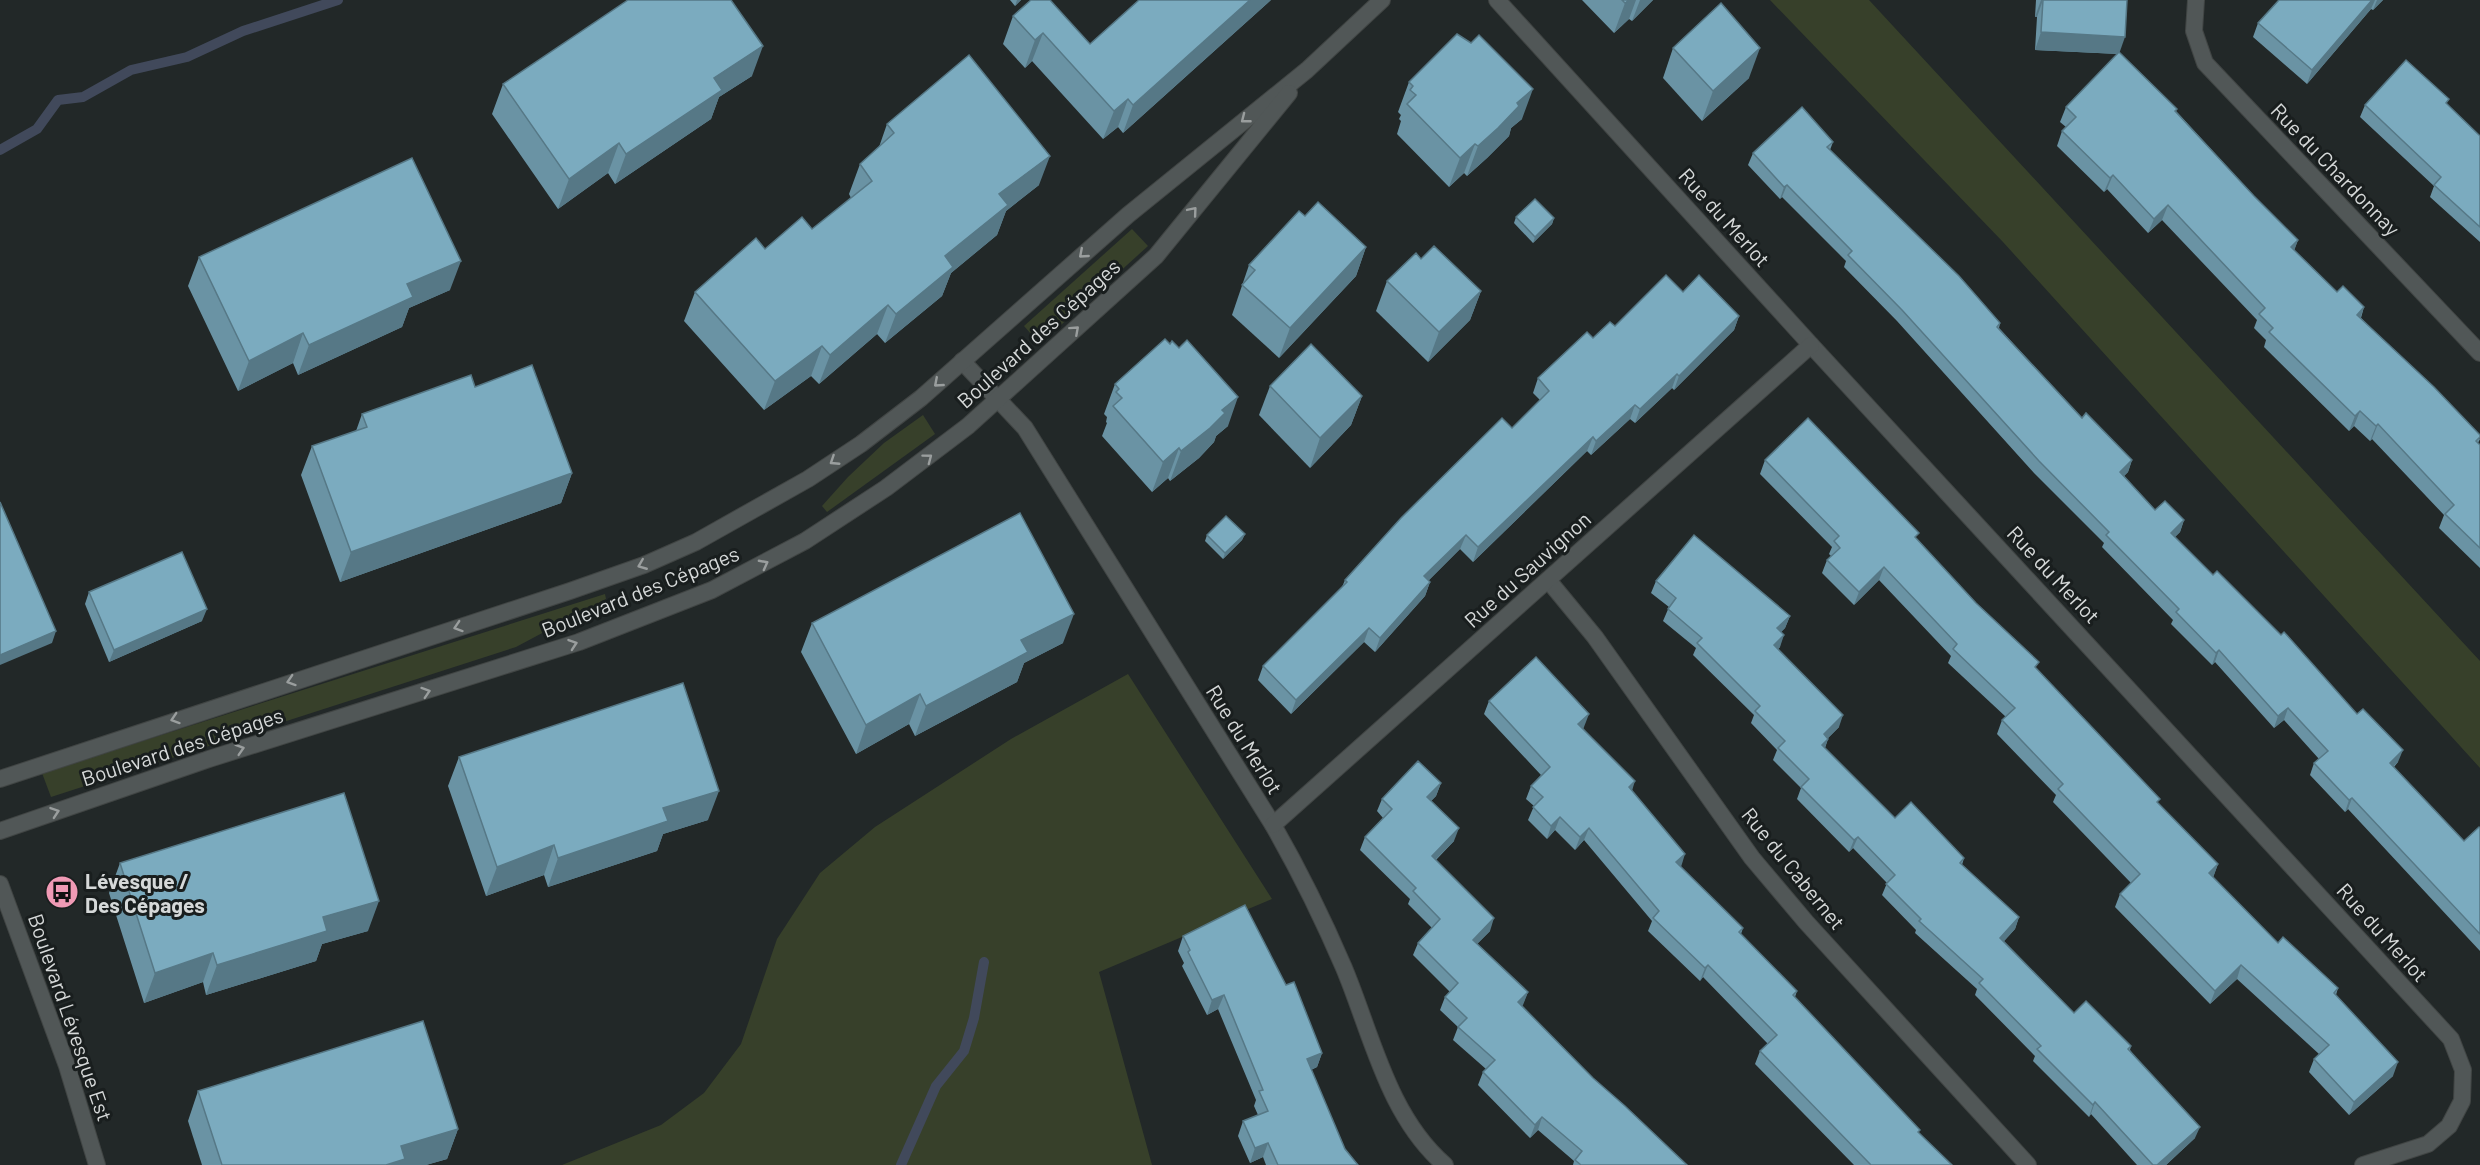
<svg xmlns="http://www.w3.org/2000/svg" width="2480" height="1165" font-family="Barlow,sans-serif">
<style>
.green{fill:#37402a}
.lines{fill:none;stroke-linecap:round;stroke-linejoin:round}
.stream{stroke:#41495b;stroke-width:10}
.minor-casing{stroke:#414544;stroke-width:18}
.tertiary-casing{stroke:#414544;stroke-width:18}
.minor{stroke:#515757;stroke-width:16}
.tertiary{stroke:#515757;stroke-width:16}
.wall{fill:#6a93a4}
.shaded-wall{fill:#567886}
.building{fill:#7babbf;stroke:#567886;stroke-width:1.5}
.oneway{stroke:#9a9e9e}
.labels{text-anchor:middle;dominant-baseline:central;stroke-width:6;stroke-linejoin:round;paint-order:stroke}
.street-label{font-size:21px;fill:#d6d9d9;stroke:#191e1e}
.poi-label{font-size:21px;font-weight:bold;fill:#d6d9d9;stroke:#191e1e;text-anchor:start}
</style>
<rect width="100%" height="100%" fill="#222828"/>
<g class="green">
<path d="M1770,0h99l611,661v107l-477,-526z"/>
<path d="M1132,229l16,17 -108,98 -16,-18z"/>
<path d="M923,415l12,19 -108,78 -5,-6 26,-29 36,-34z"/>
<path d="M605,594l1,5 -90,48 -465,150 -9,-24z"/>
<path d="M1128,674l144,225 -173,73 53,193h-590l99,-40 43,-32 37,-49 36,-105 43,-66 55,-46 136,-88z"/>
</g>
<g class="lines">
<g class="stream">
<path d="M0,150l37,-21 21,-29 25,-3 48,-27 56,-13 56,-26 95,-31"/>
<path d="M901,1165l35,-79 28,-35 10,-33 10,-56"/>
</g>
<g class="minor-casing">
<g id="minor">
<path d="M1497,0l314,345 640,694 12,31 -1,31 -13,25 -21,18 -65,21"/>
<path d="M2196,0l-2,31 11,32 275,290"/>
<path d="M962,361l63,67 248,397c27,47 50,94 71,143 28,67 44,148 101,197"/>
<path d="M1548,580l47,57 157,221 54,64 222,243"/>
<path d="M0,779l570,-188 74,-26 52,-23 112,-63 53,-35 60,-46 207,-183 179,-145 75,-70"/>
<path d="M1273,825l538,-480"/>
<path d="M0,831l209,-72 370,-117 133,-52 93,-49 81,-53 82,-62 188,-170 133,-163"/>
</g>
</g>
<g class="tertiary-casing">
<path id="tertiary" d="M0,884l67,182 30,99"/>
</g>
<use href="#minor" class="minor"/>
<use href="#tertiary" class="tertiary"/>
</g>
<g class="wall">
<path d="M1010,0h11l-6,6z"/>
<path d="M1271,0l-148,133 -5,-6 -15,12 -71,-78 -7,7 -22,-24 10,-28 77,28z"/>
<path d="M1582,0h71l-21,21 -3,-2 -15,14z"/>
<path d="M2036,0h91l-8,52 58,57 -1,2 78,85 44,44 -4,10 43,42 27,15 -3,11 119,121 -2,4 2,2v123l-41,-40 5,-13 -72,-76 -2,2 -16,-15 -5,5 -85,-84 2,-7 -12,-12 3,-8 -95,-100 -14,13 -41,-44 -3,3 -47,-46 5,-15 4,-4 -6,-5 6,-15 52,-53 -83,-4 2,-33h-2z"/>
<path d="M2279,0h104l-10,10 -2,-1 -64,75 -54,-47 5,-14z"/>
<path d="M1673,48l76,30 -47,43 -39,-43z"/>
<path d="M752,76l-33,21 -8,22 -96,65 -7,-11 -50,36 -66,-95 11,-30z"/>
<path d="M1409,82l113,37 -11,9 -2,8 -22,22 -20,18 -3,-3 -15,14 -52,-53 4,-13 -2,-2 2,-4 -3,-3z"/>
<path d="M2365,105h82l33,31v106l-50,-45 4,-11 -74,-69z"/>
<path d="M887,124l152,61 -33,26 -9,24 -46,38 -9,23 -57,47 -8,-9 -58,50 -8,-8 -47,34 -80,-89 11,-29 70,-43 47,-20 39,-31 -2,-4 11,-30 19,-17z"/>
<path d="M1833,142l-3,8 170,173 -1,5 83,90 50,42 -4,12 -4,4 31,34 29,10 -4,12 -5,5 223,225 -4,5 70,74 16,-13v123l-132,-142 -3,3 -35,-37 4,-12 5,-4 -35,-39 -10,8 -59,-66 -3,3 -41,-41 2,-4 -71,-73 2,-4 -70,-70 -137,-152 -53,-54 2,-6 -64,-64 -2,2 -32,-34 5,-12z"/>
<path d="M1305,216l61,31 -10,29 -77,82 -47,-43 17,-50z"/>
<path d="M1516,217l38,1 -2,6 -19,19 -19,-20z"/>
<path d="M199,257l251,33 -41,18 -7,19 -104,48 -5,-12 -55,28 -50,-105z"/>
<path d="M1421,259l60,32 -11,29 -42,42 -52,-51 11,-30z"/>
<path d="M1683,292l56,24 -5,14 -60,60 -2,-2 -37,35 -5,-4 -39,36 -4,-4 -114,111 -13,-13 -32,32 2,1 -5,14 -50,56 -11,-10 -73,72 -33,-34 5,-14 79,-79 3,-7 167,-152 28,-28 -7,-7 5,-15 55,-40 22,-12z"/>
<path d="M1115,384l113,42 -12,10 -2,6 -15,16 -29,23 -2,-3 -16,14 -50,-56 5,-13 -1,-1 1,-5 -3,-3z"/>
<path d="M1270,386l92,10 -11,29 -41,43 -51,-53z"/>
<path d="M475,387l97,86 -11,30 -221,79 -39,-107 11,-29 44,-15 6,-17z"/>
<path d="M1765,460l152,79 120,130 121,135 60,60 -5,13 65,66 60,45 -2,7 57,81 -44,39 -40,-43 5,-13 5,-5 -82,-75 -27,25 -95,-97 5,-13 11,-11 -78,-81 3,-7 -59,-61 5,-14 4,-3 -58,-54 3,-7 -72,-76 -25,25 -32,-32 5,-13 4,-4 -2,-2 3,-7 -72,-73z"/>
<path d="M1245,534l-3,6 -19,19 -18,-18 2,-6z"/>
<path d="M1656,581l134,35 -5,12 -4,4 -1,15 -2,2 61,78 -11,11v1l-3,9 70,70 69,40 -2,7 57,52 -4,12 -11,12 70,72 57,33 -1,4 65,88 -29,27h-29l-46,-51 -2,3 -56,-56 2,-5 -60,-61 2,-6 -62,-56 1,-3 -34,-35 5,-12 -34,-35 -4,4 -52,-53 4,-11 -28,-28 4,-10 -26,-27 3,-8 -61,-60 3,-7 -33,-27 6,-14 -18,-14z"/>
<path d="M89,592l113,29 -93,41 -24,-58z"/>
<path d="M812,623l251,20 -39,20 -7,19 -102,54 -6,-12 -53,30 -55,-102z"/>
<path d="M1489,701l95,26 -1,1 49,63 48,76 63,61 -2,6 56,57 -2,6 124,136 33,32h-98l-99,-101 5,-13 8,-7 -65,-67 -3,4 -52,-50 4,-10 -68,-81 -9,10 -20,-20 -8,9 -19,-19 6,-14 -8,-7 5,-13 10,-11 -57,-61z"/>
<path d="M459,757l249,63 -45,14 -6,17 -109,36 -4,-12 -58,21 -38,-110z"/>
<path d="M1441,783l-5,13 -5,5 23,40 -18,19 54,71 -13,13 51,48 -6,14 71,72 94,87h-114l1,-4 -36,-31 -8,8 -52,-53 5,-13 3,-3 -33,-29 5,-13 -18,-17 5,-13 5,-5 -37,-37 5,-12 14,-15 -24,-24 2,-5 -50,-49 5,-13 18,-19 -6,-7 5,-12z"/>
<path d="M120,863l248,68 -46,13 -6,17 -110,34 -3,-13 -59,21 -35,-110z"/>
<path d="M1183,936l103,49 36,68 -5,14 -6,3 34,79 13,16h-92l-3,-8 -13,6 -12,-27 5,-15 15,-6 -4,-9 2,-6 -38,-91 -11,6 -25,-49 2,-3 -6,-12z"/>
<path d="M198,1091l260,38 -11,30 -21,6h-224l-14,-44z"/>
</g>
<g class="shaded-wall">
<path d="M1017,0h4l-6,6z"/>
<path d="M1250,0h21l-148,133 10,-28z"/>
<path d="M1629,0h7l-7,19 -15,14 11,-30z"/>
<path d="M1640,0h13l-21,21z"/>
<path d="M2041,0h2l-6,17h-2z"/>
<path d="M2372,0h3l-4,9 -64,75 5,-14z"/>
<path d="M2377,0h6l-10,10z"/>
<path d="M2041,32l84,5 -6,17 -84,-4z"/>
<path d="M1043,33l-11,28 -7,7 10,-28z"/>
<path d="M763,46l-11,30 -33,21 -8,22 -96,65 11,-30 88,-76z"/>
<path d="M1760,48l-11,30 -47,43 11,-30z"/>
<path d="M1533,89l-11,30 -11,9 -2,8 -22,22 -20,18 11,-30 39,-43z"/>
<path d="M1128,99l-10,28 -15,12 11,-28z"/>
<path d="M619,143l-11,30 -50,36 11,-30z"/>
<path d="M1475,144l-11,29 -15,14 11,-29z"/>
<path d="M1050,156l-11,29 -33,26 -9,24 -46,38 -9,23 -57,47 11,-29 103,-120z"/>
<path d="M2113,175l-6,14 -3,3 6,-14z"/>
<path d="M1787,185l-5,12 -2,2 4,-12z"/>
<path d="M2168,205l-6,15 -14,13 6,-14z"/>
<path d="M1554,218l-2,6 -19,19 2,-6z"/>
<path d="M2298,240l-5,14 -2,-7z"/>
<path d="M1366,247l-10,29 -77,82 11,-30z"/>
<path d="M461,261l-11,29 -41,18 -7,19 -104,48 11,-30 98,-61z"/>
<path d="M1481,291l-11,29 -42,42 11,-30z"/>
<path d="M888,305l-11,29 -58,50 11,-29z"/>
<path d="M2364,307l-5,15 -2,-7z"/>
<path d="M1739,316l-5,14 -60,60 5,-14z"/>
<path d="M303,333l-10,30 -55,28 11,-30z"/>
<path d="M822,346l-11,30 -47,34 11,-29z"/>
<path d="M1677,374l-5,14 -37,35 5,-14z"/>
<path d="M1362,396l-11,29 -41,43 10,-30z"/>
<path d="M1238,397l-10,29 -12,10 -2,6 -15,16 -29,23 11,-30 41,-41z"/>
<path d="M1635,405l-5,14 -39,36 5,-14z"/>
<path d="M2360,411l-6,15 -5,5 6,-15z"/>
<path d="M2378,424l-6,15 -2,2 6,-15z"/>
<path d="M1593,437l-6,14 -114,111 5,-15z"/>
<path d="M1179,448l-11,30 -16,14 11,-30z"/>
<path d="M2132,460l-4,12 -12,12 4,-12z"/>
<path d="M572,473l-11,30 -221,79 11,-30z"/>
<path d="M2184,520l-4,12 -13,12 4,-11z"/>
<path d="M1245,534l-3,6 -19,19 2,-6z"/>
<path d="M1466,535l-6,14 -42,42 6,-15z"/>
<path d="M1884,567l-5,13 -25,25 5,-13z"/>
<path d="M1430,582l-5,14 -50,56 5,-14z"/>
<path d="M207,609l-5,12 -93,41 5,-12z"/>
<path d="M1074,614l-11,29 -39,20 -7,19 -102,54 11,-30 95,-66z"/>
<path d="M1790,616l-5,12 -12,12 4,-12z"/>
<path d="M1369,628l-5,14 -73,72 5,-14z"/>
<path d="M56,631l-4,12 -52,22v-10z"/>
<path d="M1784,635l-4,12 -10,10 4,-12z"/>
<path d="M2219,650l-4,12 -3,3 4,-12z"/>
<path d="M920,694l-11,30 -53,30 10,-29z"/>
<path d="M2288,708l-4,12 -10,8 4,-12z"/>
<path d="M1589,714l-5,13 -10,10 4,-13z"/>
<path d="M1843,715l-4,12 -19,19 4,-12z"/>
<path d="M1828,739l-4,11 -2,-5z"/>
<path d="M2403,750l-5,12 -13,12 5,-11z"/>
<path d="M1635,781l-4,13 -2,-7z"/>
<path d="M1441,783l-5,13 -14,14 5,-13z"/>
<path d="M719,791l-11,29 -45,14 -6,17 -109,36 10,-29 105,-50z"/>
<path d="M2352,798l-4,11 -3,3 4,-12z"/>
<path d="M1560,817l-5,13 -8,9 4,-13z"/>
<path d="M1459,828l-5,13 -27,27 5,-12z"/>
<path d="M1589,828l-5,12 -9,10 5,-13z"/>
<path d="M1858,837l-5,11 -4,4 5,-12z"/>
<path d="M554,845l-10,30 -58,21 11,-29z"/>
<path d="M1685,854l-4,13 -5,-5z"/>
<path d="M2218,864l-5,14 -4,-5z"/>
<path d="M379,901l-11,30 -46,13 -6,17 -110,34 11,-30 106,-48z"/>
<path d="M2019,917l-4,12 -19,21 4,-12z"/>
<path d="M1494,918l-4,13 -22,22 5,-13z"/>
<path d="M213,953l-10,29 -59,21 11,-30z"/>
<path d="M1708,965l-5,12 -3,4 5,-13z"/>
<path d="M2241,965l-4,14 -27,25 5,-13z"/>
<path d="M1528,992l-5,13 -9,10 4,-13z"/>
<path d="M1224,995l-6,14 -11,6 5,-15z"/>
<path d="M1322,1053l-5,14 -15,7 5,-15z"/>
<path d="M2398,1062l-5,14 -44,39 5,-13z"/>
<path d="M2095,1102l-4,12 -2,3 4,-12z"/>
<path d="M1542,1117l-4,13 -8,8 5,-13z"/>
<path d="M2200,1127l-5,11 -29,27h-9z"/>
<path d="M458,1129l-11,30 -21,6h-40l15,-19z"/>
<path d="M1268,1143l-5,14 -13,6 5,-15z"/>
</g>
<g class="building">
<path d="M628,0h103l32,46 -49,32 8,12 -96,64 -7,-11 -50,36 -66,-95z"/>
<path d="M1031,0h19l40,44 49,-44h111l-117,105 -5,-6 -14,12 -71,-78 -8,7 -22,-24z"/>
<path d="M1622,0h7l-4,3z"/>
<path d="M2043,0h84l-2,37 -84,-5z"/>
<path d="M2279,0h93l-60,70 -54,-47z"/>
<path d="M1721,3l39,45 -47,43 -40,-43z"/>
<path d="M1457,34l14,9 8,-8 54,54 -16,14 2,3 -21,22 -20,18 -3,-2 -15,14 -53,-54 9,-9 -6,-5 3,-4 -4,-4z"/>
<path d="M2119,52l58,57 -2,2 79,85 44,44 -7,7 46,45 6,-6 21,21 -7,8 77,72 46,48v2l-4,4 4,4v103l-35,-34 9,-9 -76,-81 -2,2 -16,-15 -5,5 -86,-84 4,-4 -14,-14 6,-6 -97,-103 -14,14 -41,-44 -3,3 -48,-47 14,-14 -10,-10z"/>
<path d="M969,55l81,101 -51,38 9,11 -63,51 8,11 -57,47 -8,-9 -58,50 -8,-9 -47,35 -80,-89 61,-54 9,11 37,-32 10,12 60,-48 -12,-17 34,-31 -7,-9z"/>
<path d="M2406,60l43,39 -3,4 34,33v91l-46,-42 7,-8 -76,-72z"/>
<path d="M1802,107l31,35 -6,5 132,129 41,47 -3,4 85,91 4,-5 46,47 -12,12 35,38 10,-9 19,19 -13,13 42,42 4,-4 64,64 3,-3 73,82 6,-5 40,41 -13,13 74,78 15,-14 1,1v106l-128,-136 -3,2 -35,-37 14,-12 -40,-43 -10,8 -59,-66 -3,3 -40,-41 3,-3 -73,-74 3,-3 -70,-71 -137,-151 -54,-55 4,-4 -65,-66 -3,2 -31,-34z"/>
<path d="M412,158l49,103 -54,23 6,13 -104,48 -6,-12 -54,28 -50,-104z"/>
<path d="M1535,199l19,19 -19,19 -19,-20z"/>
<path d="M1318,202l48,45 -76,81 -48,-43 13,-15 -6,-5 50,-54 6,5z"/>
<path d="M1434,246l47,45 -42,41 -52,-51 29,-28 5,6z"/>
<path d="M1666,275l17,17 16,-17 40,41 -60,60 -2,-2 -37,35 -5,-4 -39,36 -3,-4 -115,110 -12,-12 -42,41 6,6 -50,56 -11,-10 -73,72 -33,-34 84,-84 -2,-2 56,-62 101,-100 10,10 37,-37 -11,-13 49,-46 6,6 17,-16 5,4z"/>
<path d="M1165,339l5,5 2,-3 7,7 8,-8 51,57 -16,13 3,3 -15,15 -29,23 -2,-3 -16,14 -50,-56 9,-8 -6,-6 3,-3 -4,-5z"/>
<path d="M1311,344l51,52 -42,42 -50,-52z"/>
<path d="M532,365l40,108 -221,79 -39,-106 55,-19 -5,-13 109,-39 4,12z"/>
<path d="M1808,418l111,115 -4,4 61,66 63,59 -4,5 125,132 -3,3 61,62 -9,9 69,70 5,-6 55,51 -4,5 64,69 -44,40 -40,-43 15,-14 -88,-80 -26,26 -95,-97 20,-20 -82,-85 5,-5 -61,-64 13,-12 -62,-59 4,-5 -73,-77 -25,25 -32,-32 13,-12 -6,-7 5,-5 -74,-76z"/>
<path d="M0,502l56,129 -56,24z"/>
<path d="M1020,513l54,101 -53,26 7,12 -102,54 -6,-12 -54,31 -54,-102z"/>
<path d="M1226,516l19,18 -20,19 -18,-18z"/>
<path d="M1694,535l96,81 -13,12 7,7 -10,10 69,70 -19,19 4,5 -6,6 73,73 16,-16 53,56 -4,5 59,54 -19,21 74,75 12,-12 45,45 -3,3 72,78 -43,38h-4l-58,-63 -2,3 -56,-56 4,-3 -62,-63 4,-4 -64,-58 2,-2 -35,-35 9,-9 -37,-38 -4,3 -53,-53 8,-8 -31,-31 7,-7 -30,-30 5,-5 -63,-63 5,-5 -34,-29 8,-11 -20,-17z"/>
<path d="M182,552l25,57 -93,41 -25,-58z"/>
<path d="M1536,657l53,57 -11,10 57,57 -6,6 56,67 -9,8 67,66 -4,4 58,59 -4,4 127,135 -2,2 34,33h-81l-111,-114 17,-16 -69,-70 -3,3 -52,-50 6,-7 -70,-83 -9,9 -20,-20 -9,9 -18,-19 10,-10 -12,-11 19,-19 -61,-66z"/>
<path d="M683,683l36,108 -56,17 5,13 -110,37 -4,-13 -57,22 -38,-110z"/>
<path d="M1418,761l23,22 -14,14 32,31 -27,28 62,62 -21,22 55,52 -10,10 75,76 32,28 62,59h-106l-6,-5 7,-9 -40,-34 -7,8 -52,-53 12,-12 -37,-33 9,-9 -22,-21 13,-14 -40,-40 22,-24 -27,-28 3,-3 -51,-51 27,-28 -10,-10z"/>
<path d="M344,793l35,108 -56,16 4,14 -110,34 -4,-12 -58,20 -35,-110z"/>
<path d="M1245,905l41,80 8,-3 28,71 -15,6 38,90 13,16h-80l-10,-22 -13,5 -12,-27 25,-10 -9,-20 4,-1 -39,-95 -12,5 -24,-48 2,-2 -7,-14z"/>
<path d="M423,1021l35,108 -57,17 4,13 -19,6h-164l-24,-74z"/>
</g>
<defs><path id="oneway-chevron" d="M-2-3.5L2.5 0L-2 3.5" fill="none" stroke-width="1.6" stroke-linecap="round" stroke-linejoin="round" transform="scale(1.5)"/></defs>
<g class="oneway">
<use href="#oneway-chevron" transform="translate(1245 119) rotate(142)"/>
<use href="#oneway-chevron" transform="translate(1193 211) rotate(-50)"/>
<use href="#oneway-chevron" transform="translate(1083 254) rotate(139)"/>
<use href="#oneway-chevron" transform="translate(1075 330) rotate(-42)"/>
<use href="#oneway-chevron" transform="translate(938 383) rotate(139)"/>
<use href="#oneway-chevron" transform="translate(928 458) rotate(-37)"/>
<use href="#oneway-chevron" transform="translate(834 461) rotate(147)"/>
<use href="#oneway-chevron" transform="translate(764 564) rotate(-28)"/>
<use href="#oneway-chevron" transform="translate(642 565) rotate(158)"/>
<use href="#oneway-chevron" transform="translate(458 627) rotate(162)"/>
<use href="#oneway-chevron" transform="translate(573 644) rotate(-19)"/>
<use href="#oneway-chevron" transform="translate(291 681) rotate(162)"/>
<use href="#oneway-chevron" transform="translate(426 692) rotate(-18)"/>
<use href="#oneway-chevron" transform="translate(175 719) rotate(162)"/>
<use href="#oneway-chevron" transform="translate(240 749) rotate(-17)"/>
<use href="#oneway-chevron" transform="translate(55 812) rotate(-19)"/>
</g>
<defs>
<g id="bus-disc" transform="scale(1.725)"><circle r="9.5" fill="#f09ab5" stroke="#191e1e"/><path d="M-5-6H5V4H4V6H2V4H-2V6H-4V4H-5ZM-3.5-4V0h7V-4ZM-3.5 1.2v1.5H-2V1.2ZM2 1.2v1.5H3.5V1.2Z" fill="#111"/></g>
</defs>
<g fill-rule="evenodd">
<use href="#bus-disc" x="62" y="892"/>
</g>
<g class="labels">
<g class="street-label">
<text transform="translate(2336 169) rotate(46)">Rue du Chardonnay</text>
<text transform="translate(1725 217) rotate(48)">Rue du Merlot</text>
<text transform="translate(1038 333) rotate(-42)">Boulevard des Cépages</text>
<text transform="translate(1527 569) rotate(-42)">Rue du Sauvignon</text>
<text transform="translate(2054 574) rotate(47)">Rue du Merlot</text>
<text transform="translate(640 591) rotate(-22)">Boulevard des Cépages</text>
<text transform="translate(1245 739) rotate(58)">Rue du Merlot</text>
<text transform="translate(182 746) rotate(-18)">Boulevard des Cépages</text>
<text transform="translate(1794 868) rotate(51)">Rue du Cabernet</text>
<text transform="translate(2383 932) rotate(48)">Rue du Merlot</text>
<text transform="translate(71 1017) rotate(71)">Boulevard Lévesque Est</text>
</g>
<g class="poi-label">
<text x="85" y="880">Lévesque /<tspan x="85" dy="24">Des Cépages</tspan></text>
</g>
</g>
</svg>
